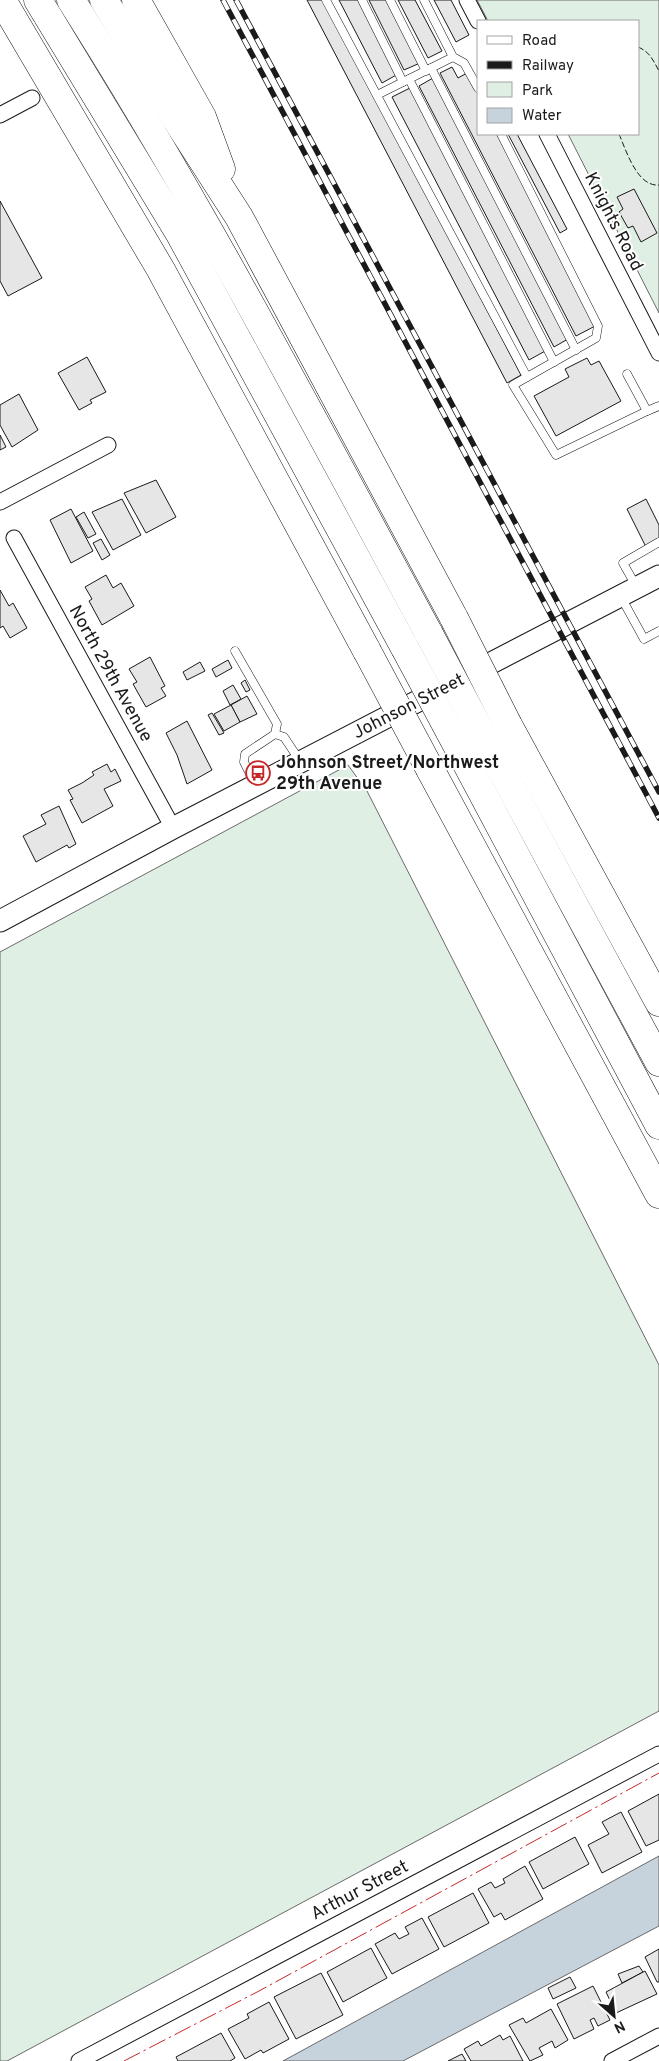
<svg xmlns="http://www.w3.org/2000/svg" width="659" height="2061" font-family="Overpass,sans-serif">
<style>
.green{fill:#e0efe3;stroke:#6a6a6a}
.water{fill:#c6d2dc;stroke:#6a6a6a}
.building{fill:#e6e6e6;stroke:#1a1a1a}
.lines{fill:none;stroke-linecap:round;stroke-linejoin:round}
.lane-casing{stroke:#1a1a1a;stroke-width:9}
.street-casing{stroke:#1a1a1a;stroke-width:17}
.secondary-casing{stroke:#1a1a1a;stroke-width:23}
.highway-casing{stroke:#1a1a1a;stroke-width:29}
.lane{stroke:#fff;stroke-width:8}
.street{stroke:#fff;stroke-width:15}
.secondary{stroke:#fff;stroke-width:21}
.highway{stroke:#fff;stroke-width:28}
.rail-casing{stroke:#1a1a1a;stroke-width:5.5}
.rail{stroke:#fff;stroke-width:4;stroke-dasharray:11;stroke-linecap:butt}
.highway-bridge-casing{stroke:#1a1a1a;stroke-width:29;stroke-linecap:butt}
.highway-bridge{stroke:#fff;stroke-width:28}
.fence{stroke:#1a1a1a;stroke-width:1;stroke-dasharray:6 2.5;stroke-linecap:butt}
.power{stroke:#c62828;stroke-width:1;stroke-dasharray:18 4 2.5 4;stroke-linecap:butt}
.labels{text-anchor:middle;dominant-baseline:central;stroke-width:4;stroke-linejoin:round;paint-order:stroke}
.street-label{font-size:18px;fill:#1a1a1a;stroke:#fff}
.poi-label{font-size:18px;font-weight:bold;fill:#1a1a1a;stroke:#fff;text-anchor:start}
</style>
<rect width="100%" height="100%" fill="#fff"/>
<g class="green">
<path d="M477,0h182v313l-91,-179h70v-113h-150z"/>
<path d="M348,765l19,26 292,574v346l-652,350h-7v-1109z"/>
</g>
<path class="water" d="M659,1856v70l-256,135h-120z"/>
<g class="building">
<path d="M307,0h18l196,375 -14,8z"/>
<path d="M339,0h20l39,74 -16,9z"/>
<path d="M369,0h19l32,63 -16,7z"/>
<path d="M398,0h17l27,51 -14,7z"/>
<path d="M434,0h17l18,35 -13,7z"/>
<path d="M452,67l6,11 9,-5 11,21v40h20l99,191 -21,11 -136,-263z"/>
<path d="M433,78l135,261 -14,8 -135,-261z"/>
<path d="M410,88l137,262 -18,10 -137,-263z"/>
<path d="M508,134h9l50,95 -7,4z"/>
<path d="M634,189l23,44 -16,9 -8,-16 -5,2 -9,-16 4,-3 -6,-12z"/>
<path d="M0,201l42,77 -34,18 -8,-15z"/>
<path d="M87,357l19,35 -16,8 2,3 -13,7 -21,-37z"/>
<path d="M587,358l4,7 8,-4 22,40 -65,35 -22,-40 35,-19 -4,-8z"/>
<path d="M19,394l19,36 -26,17 -12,-22v-20z"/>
<path d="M0,435l6,12 -6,3z"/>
<path d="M156,480l20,37 -30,16 -22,-40z"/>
<path d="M122,499l19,36 -28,15 -21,-38z"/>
<path d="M646,499l13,26v15l-13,7 -19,-38z"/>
<path d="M71,509l22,42 -22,12 -21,-43z"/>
<path d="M84,512l12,22 -8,4 -12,-21z"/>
<path d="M101,539l9,16 -8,5 -9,-17z"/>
<path d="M106,575l7,13 8,-5 13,23 -32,19 -13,-24 3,-2 -7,-12z"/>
<path d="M0,590l9,16 4,-3 14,25 -17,10 -7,-12 -3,2z"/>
<path d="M150,657l15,29 -4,2 5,8 -20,11 -13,-23 4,-2 -8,-13z"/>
<path d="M228,660l4,8 -16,9 -4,-8z"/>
<path d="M200,662l5,9 -18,9 -4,-8z"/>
<path d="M245,680l5,10 -4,2 -5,-9z"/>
<path d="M233,685l8,14 -11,6 -7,-14z"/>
<path d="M247,696l10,18 -17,8 -9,-17z"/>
<path d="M231,705l9,17 -16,9 -10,-17z"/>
<path d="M212,713l12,20 -5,2 -11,-20z"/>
<path d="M187,721l25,49 -25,14 -10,-29 -11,-22z"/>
<path d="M107,764l4,8 4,-3 6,12 -17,8 9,17 -31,17 -12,-23 3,-1 -5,-9 14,-7 12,-8 -2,-3z"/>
<path d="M59,806l17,38 -7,4 -2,-3 -31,17 -13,-26 23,-12 -5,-9z"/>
<path d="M659,1794v46l-13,6 -18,-35z"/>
<path d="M621,1812l21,40 -40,21 -14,-28 21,-11 -7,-12z"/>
<path d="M575,1837l14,27 -46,25 -14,-27z"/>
<path d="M525,1866l18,33 -38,21 -4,-7 -7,4 -16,-28 13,-7 4,6 10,-5 -2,-4z"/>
<path d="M473,1893l16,30 -45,24 -16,-30z"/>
<path d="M422,1918l17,31 -47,25 -17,-30 20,-11 4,6 10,-5 -4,-7z"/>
<path d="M371,1948l16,30 -44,24 -16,-30z"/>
<path d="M659,1949v33h-2l-12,-25z"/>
<path d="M639,1966l4,6 -21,11 -4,-9z"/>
<path d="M645,1971l12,23 -41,19 -10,-21z"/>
<path d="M321,1973l22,42 -47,24 -22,-42z"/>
<path d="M570,1977l6,11 -23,11 -5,-11z"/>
<path d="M593,1986l17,34 -12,6 -4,-8 -4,2 4,9 -20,10 -17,-35z"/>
<path d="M269,2002l20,37 -26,14 -2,-3 -16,9 -17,-30 21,-11 -2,-4z"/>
<path d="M551,2009l17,31 -13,8 -3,-7 -13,7 4,7 -13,6 -21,-36 14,-7 3,5z"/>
<path d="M221,2033l14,25 -5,3h-52l-2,-4z"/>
<path d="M500,2035l3,5 7,-4 13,25h-52l-7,-12 14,-8 3,5z"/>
<path d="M462,2054l4,7h-18z"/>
</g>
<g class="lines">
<g class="lane-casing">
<g id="lane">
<path d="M326,0l201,377"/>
<path d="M362,0l41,82"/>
<path d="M390,0l36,71"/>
<path d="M424,0l29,57 11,6 14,25"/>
<path d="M431,68l145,282"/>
<path d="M409,79l145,283"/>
<path d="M377,95l76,-38"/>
<path d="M501,134l97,192 -2,12 -83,47 43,70 91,-44"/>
<path d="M627,374l20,37 12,-5"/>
<path d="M636,586l-13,-23 36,-21"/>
<path d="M621,597l23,42 15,-8"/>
<path d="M235,651l42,73 -2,10 -30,20 -1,8 11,22"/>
<path d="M275,734l9,3 16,24"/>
</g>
</g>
<g class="street-casing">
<g id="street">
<path d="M467,0l11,21"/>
<path d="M0,115l32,-17"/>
<path d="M547,134l112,219"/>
<path d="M0,502l108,-57"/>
<path d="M14,538l159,290"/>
<path d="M79,2061l580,-307"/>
<path d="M612,2061l47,-25"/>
</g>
</g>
<g class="secondary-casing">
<path id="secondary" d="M0,921l173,-93 486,-252"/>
</g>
<g class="highway-casing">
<g id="highway">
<path d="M2,0l159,270 206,381"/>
<path d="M38,0l142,234 225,414"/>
<path d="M71,0c130,205 242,420 358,634"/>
<path d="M104,0l72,119 63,98 215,401"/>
<path d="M136,0l66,117 19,52"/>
<path d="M508,725l151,277"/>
<path d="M483,736l176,326"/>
<path d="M459,749l200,376"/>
<path d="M430,769l229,425"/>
</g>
</g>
<use href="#lane" class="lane"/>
<use href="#street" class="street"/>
<use href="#secondary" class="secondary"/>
<use href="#highway" class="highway"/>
<g class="rail-casing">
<g id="rail">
<path d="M223,0l436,818"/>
<path d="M236,0l423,792"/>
</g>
</g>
<use href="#rail" class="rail"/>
<g class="highway-bridge-casing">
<g id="highway-bridge">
<path d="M454,618l54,107"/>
<path d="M429,634l54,102"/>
<path d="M405,648l54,101"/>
<path d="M367,651l63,118"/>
</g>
</g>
<use href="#highway-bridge" class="highway-bridge"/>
<g class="fence">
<path d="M638,47c12,5 15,13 21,24"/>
<path d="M619,134c7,16 18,53 40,51"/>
</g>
<path class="power" d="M124,2061l135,-70 400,-218"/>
</g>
<defs>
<g id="bus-ring" transform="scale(1.25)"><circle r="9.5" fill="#fff" stroke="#c62828" stroke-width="1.5"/><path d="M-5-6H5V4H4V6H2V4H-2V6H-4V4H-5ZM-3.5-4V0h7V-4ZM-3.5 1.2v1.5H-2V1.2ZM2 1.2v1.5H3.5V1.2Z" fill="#c62828"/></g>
</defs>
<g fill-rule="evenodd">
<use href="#bus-ring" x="258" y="773"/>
</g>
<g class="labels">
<g class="street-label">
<text transform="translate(613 222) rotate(63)">Knights Road</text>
<text transform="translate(110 674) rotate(61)">North 29th Avenue</text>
<text transform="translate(409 707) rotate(-27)">Johnson Street</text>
<text transform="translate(360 1891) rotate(-28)">Arthur Street</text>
</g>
<g class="poi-label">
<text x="276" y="763">Johnson Street/Northwest<tspan x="276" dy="21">29th Avenue</tspan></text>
</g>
</g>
<rect x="477" y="20" width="162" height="115" fill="#ffffff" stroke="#a3a3a3"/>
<rect x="487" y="36" width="25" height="8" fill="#ffffff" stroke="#a3a3a3"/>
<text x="522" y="45" font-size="15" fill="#1a1a1a">Road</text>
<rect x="487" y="61" width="25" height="8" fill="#1a1a1a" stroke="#a3a3a3"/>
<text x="522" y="70" font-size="15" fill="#1a1a1a">Railway</text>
<rect x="487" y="82" width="25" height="15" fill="#e0efe3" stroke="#a3a3a3"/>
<text x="522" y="95" font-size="15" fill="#1a1a1a">Park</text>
<rect x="487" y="108" width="25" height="15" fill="#c6d2dc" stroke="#a3a3a3"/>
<text x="522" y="120" font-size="15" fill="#1a1a1a">Water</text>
<g transform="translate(614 2016) rotate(153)" stroke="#ffffff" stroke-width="4" paint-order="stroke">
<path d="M0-4L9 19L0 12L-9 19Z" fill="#1a1a1a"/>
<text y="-8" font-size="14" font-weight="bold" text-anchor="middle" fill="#1a1a1a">N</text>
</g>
</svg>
